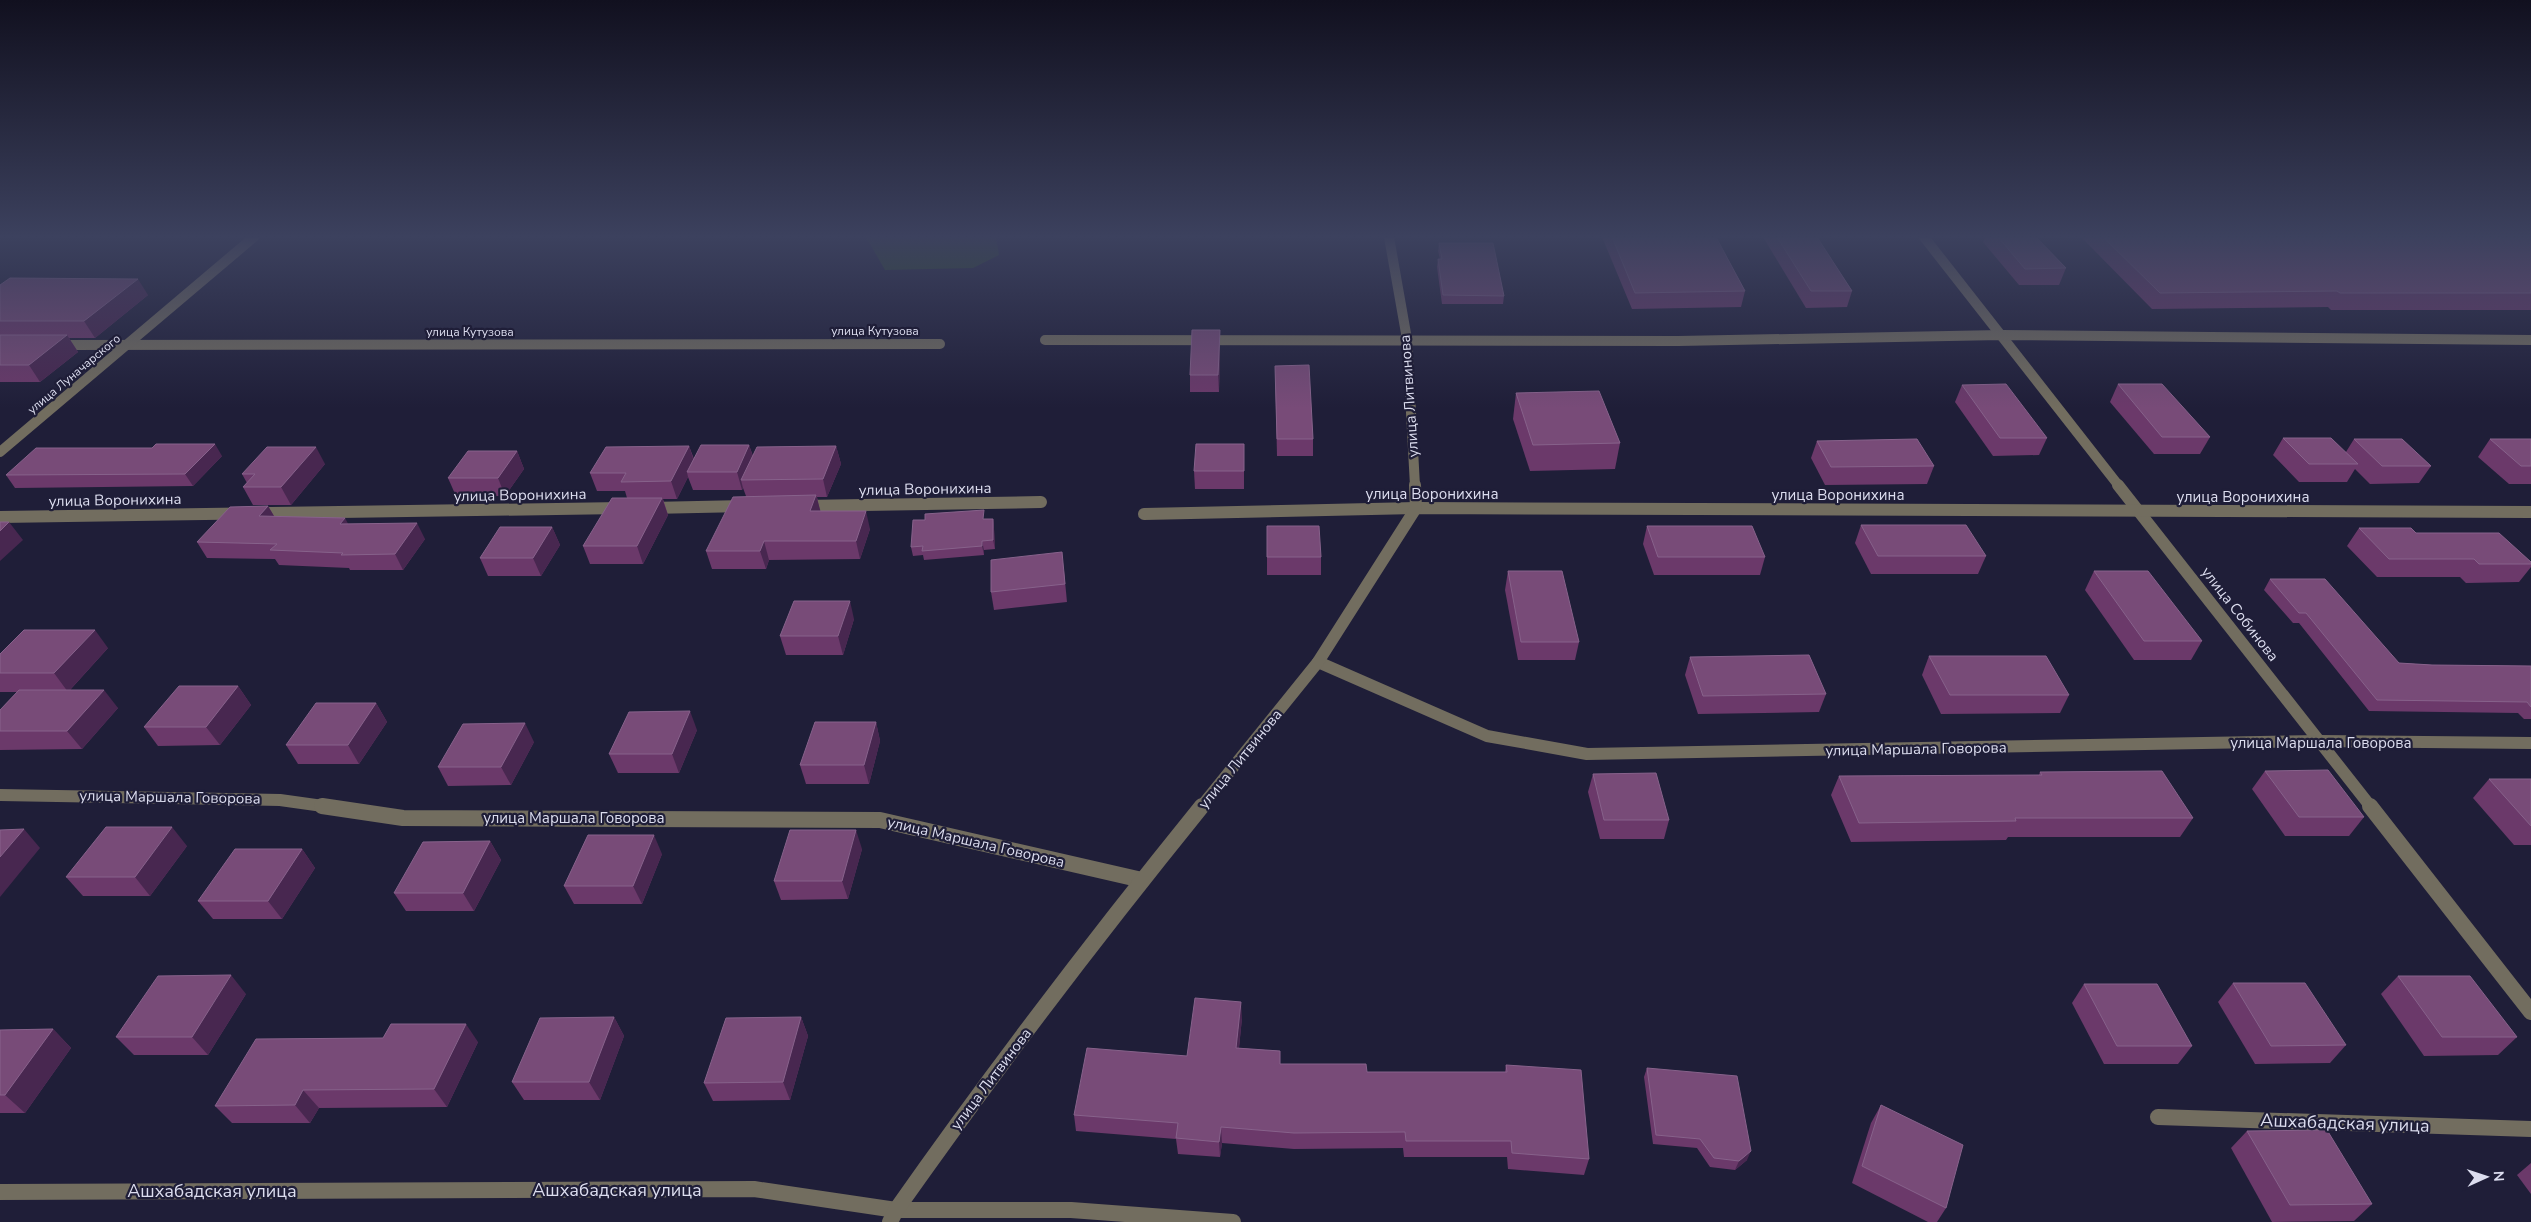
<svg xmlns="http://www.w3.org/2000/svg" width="2531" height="1222" font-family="'Nunito Sans',sans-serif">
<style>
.green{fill:#2c4b23}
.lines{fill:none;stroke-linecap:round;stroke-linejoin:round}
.minor-far2{stroke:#726d5f;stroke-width:10}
.minor-far1{stroke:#726d5f;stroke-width:12}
.minor{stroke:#726d5f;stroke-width:16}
.wall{fill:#6b396a}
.shaded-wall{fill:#482750}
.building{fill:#784b78;stroke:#87628b}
.labels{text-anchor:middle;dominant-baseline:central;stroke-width:4.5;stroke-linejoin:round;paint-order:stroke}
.far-street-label{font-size:12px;fill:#dcddef;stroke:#1f1e38}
.street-label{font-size:15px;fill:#dcddef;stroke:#1f1e38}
.near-street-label{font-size:18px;fill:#dcddef;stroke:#1f1e38}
</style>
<rect width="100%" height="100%" fill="#1f1e38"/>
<path class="green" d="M866,237h130l3,18 -26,13 -88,2z"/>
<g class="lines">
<g class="minor-far2">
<path d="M1389,237l18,102 8,147"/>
<path d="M1924,237l195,249"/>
<path d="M1045,340l633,1 323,-6 530,5"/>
<path d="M58,345l882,-1"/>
<path d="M0,452l254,-215"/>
</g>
<g class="minor-far1">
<path d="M2118,485l253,322"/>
<path d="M802,506l239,-4"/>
<path d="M650,508l95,-2"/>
<path d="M1144,514l272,-6 1115,4"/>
<path d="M0,517l622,-9"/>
<path d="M1318,662l169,74 100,18 732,-13 212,2"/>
<path d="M0,795l280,5 50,7"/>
<path d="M1201,807l117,-145 98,-154 -1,-23"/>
</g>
<g class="minor">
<path d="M322,806l81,12 477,2 262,60"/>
<path d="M2370,806l161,206"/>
<path d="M2158,1117l373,12"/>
<path d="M0,1192l754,-3 142,21h175l162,12"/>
<path d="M890,1222l6,-12c97,-138 200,-273 306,-404"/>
</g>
</g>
<g class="wall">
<path d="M445,237h39l-1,1h-38z"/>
<path d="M1602,237h114l29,54 -4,16 -109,2z"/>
<path d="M1763,237h54l35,54 -5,16 -41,1z"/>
<path d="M1985,237h51l30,31 -7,17h-40l-36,-43z"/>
<path d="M2081,237h450v73h-200l-3,-3 -176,2z"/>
<path d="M1439,243l65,53 -1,8h-61l-5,-37 1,-8h2l-2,-8z"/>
<path d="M0,285l148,10 -53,43h-26l9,14 -38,30h-40z"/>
<path d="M1220,330v17l-1,45h-29v-17z"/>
<path d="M1275,366l38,73v17h-36z"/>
<path d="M2118,384l92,53 -10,17h-46l-44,-52z"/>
<path d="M1962,385l85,53 -8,17 -46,1 -38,-54z"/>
<path d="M1516,393l104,50 -5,26 -85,2 -17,-52z"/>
<path d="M2283,438l63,14 8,-13 77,27 -12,17 -49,1 -15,-15 -8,13h-48l-26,-27z"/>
<path d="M2490,439h41v45h-22l-31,-27z"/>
<path d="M1817,441l117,25 -7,18 -102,1 -14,-27z"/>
<path d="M1244,444v45h-49l-1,-18z"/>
<path d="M749,445l4,11 83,-10 5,18 -14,33h-10l3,14 50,18 -10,30 -91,1 -3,9h-54l-6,-18 40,-55 -3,-8 -1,2h-49l-5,-13 -11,22h-14l5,16 -25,49h-53l-7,-18 44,-48 -2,-7h-28l-7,-18 99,-27 5,13z"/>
<path d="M517,451l7,18 -19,27h-49l-8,-18z"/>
<path d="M222,456l-29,30 -178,2 -9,-13z"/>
<path d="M325,464l-34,41h-38l-10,-18 4,-4 -5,-9z"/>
<path d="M268,506l6,10 74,8 77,15 -22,31h-53l-1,-2 -70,-3 -4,-6 -68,-1 -10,-16z"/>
<path d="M985,519h8l1,10 1,20 -11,1v5l-60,5 -1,-5 -10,1 -2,-9z"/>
<path d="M1861,525l125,31 -8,18h-107l-16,-31z"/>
<path d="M1267,526l54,31v18h-54z"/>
<path d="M1647,526l118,31 -5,18h-106l-11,-31z"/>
<path d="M552,527l8,18 -19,31h-53l-8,-18z"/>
<path d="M2359,528l57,5 115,29v5l-12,15 -53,1 -6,-6h-83l-30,-31z"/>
<path d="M1064,571l3,31 -73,8 -3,-18z"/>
<path d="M1508,571l71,71 -4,18h-57l-13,-70z"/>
<path d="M2094,571l108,70 -11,19h-57l-49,-70z"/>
<path d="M2270,579l129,84 33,2 99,1v53h-7l-6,-6 -149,-2 -70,-88h-6l-29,-33z"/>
<path d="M854,619l-11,36h-57l-6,-19z"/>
<path d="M108,648l-38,42 48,18 -36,41 -82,1v-40l17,-18h-17v-38z"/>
<path d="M1929,656l140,39 -9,18 -119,1 -19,-39z"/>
<path d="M1690,657l136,37 -7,18 -121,2 -13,-39z"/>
<path d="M238,686l13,19 -31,40 -62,1 -14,-19z"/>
<path d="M376,703l11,19 -28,42h-61l-12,-19z"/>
<path d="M876,722l4,19 -11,43h-63l-6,-19z"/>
<path d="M697,730l-18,43h-61l-9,-19z"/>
<path d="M534,742l-23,43 -63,1 -10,-19z"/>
<path d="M2265,771l99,46 -15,19h-64l-33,-47z"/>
<path d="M2040,772l153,46 -13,19h-172l-2,3 -155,2 -20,-47 8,-19 200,-1z"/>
<path d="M1593,774l76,46 -5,19h-64l-12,-47z"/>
<path d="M2489,779h42v66h-17l-41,-47z"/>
<path d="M490,841l11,19 -27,51h-68l-12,-18z"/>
<path d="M187,846l-37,50h-67l-17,-19z"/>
<path d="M302,849l13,19 -33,51h-69l-15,-18z"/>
<path d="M862,849l-14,50 -67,1 -7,-19z"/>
<path d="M662,854l-20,50h-68l-10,-18z"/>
<path d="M2398,976l119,61 -19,18 -74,1 -43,-62z"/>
<path d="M2233,983l113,62 -16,18 -75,1 -37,-62z"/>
<path d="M2084,984l108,62 -14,18h-74l-32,-61z"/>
<path d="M246,994l-38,61h-74l-18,-18z"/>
<path d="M614,1017l10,19 -24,64h-76l-12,-18z"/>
<path d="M801,1017l7,19 -18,64 -77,1 -9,-18z"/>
<path d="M1242,1018l-3,30 41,3v13l87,8h138l1,-7 83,94 -5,16 -76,-6 -1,-12h-103l-1,-9 -109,1 -72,-6 -2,14 -42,-3 -2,-15 -100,-8 -2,-16 113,-59z"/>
<path d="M53,1029l18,19 -46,65h-25v-83z"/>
<path d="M478,1042l-31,65 -128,1 -9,15h-78l-17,-17z"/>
<path d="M1647,1068l100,92 -12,10 -25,-3 -13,-19 -44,-4 -9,-67z"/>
<path d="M1881,1105l65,103 -9,14h-9l-76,-39 19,-60z"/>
<path d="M2247,1131l125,73 -18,17 -82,1 -41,-74z"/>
<path d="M2531,1163v31l-14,-19z"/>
</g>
<g class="shaded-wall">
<path d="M138,279l10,16 -53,43 -11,-17z"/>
<path d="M1220,330v17l-1,45 -1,-17z"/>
<path d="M67,335l11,17 -38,30 -11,-17z"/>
<path d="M215,444l7,12 -29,30 -8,-12z"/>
<path d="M749,445l6,18 -14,17 2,8 -1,2 -5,-18z"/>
<path d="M689,446l6,18 -8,8 1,5 -11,22 -6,-18z"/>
<path d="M836,446l5,18 -14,33 -4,-18z"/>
<path d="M316,447l9,17 -34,41 -10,-18z"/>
<path d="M517,451l7,18 -19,27 -7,-18z"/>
<path d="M816,495l5,18 -11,-2z"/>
<path d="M662,498l6,17 -25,49 -6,-18z"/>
<path d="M268,506l9,15 -18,-5z"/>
<path d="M866,511l4,18 -10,30 -4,-18z"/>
<path d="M345,518l8,15 -13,-9z"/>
<path d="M993,519l1,10 1,20 -2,-9z"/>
<path d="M9,522l14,18 -23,21v-30z"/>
<path d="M417,523l8,16 -22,31 -8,-16z"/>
<path d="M552,527l8,18 -19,31 -8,-18z"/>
<path d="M764,541l5,19 -3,9 -6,-18z"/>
<path d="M982,541l2,9v5l-2,-9z"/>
<path d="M850,601l4,18 -11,36 -5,-19z"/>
<path d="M95,630l13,18 -40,44 -14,-19z"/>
<path d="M238,686l13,19 -31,40 -14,-18z"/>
<path d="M104,690l14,18 -36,41 -15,-18z"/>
<path d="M376,703l11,19 -28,42 -11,-19z"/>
<path d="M690,711l7,19 -18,43 -7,-19z"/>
<path d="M876,722l4,19 -11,43 -5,-19z"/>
<path d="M525,723l9,19 -23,43 -10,-18z"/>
<path d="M172,827l15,19 -37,50 -15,-19z"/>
<path d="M24,829l16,19 -40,49v-40z"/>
<path d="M856,830l6,19 -14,50 -6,-18z"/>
<path d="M654,835l8,19 -20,50 -9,-18z"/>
<path d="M490,841l11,19 -27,51 -11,-18z"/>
<path d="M302,849l13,19 -33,51 -14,-18z"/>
<path d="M231,975l15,19 -38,61 -16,-18z"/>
<path d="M1241,1002l1,16 -5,47 -1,-17z"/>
<path d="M614,1017l10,19 -24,64 -11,-18z"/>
<path d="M801,1017l7,19 -18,64 -7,-18z"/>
<path d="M466,1024l12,18 -31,65 -13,-18z"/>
<path d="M53,1029l18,19 -46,65 -20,-18z"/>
<path d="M303,1090l16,18 -9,15 -15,-18z"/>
<path d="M1221,1127l1,16 -2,14 -1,-15z"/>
<path d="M1751,1151l-4,9 -12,10 4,-9z"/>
</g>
<g class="building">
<path d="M1612,237h104l29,54 -110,2z"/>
<path d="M1777,237h40l35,54h-41z"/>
<path d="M1998,237h38l30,31 -41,1z"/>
<path d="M2103,237h428v56h-191l-3,-2 -177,2z"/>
<path d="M1439,243h54l11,53 -61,-1 -5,-36h4z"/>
<path d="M10,278l128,1 -54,42h-84v-36z"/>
<path d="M1192,330h28l-2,45h-28z"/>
<path d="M0,335h67l-38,30h-29z"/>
<path d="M1309,365l4,74h-36l-2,-73z"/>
<path d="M2006,384l41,54h-47l-38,-53z"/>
<path d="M2118,384h44l48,53h-48z"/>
<path d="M1599,391l21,52 -87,2 -17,-52z"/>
<path d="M2283,438h48l27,26h-49z"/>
<path d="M1917,439l17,27 -103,1 -14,-26z"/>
<path d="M2354,439h48l29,27h-49z"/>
<path d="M2490,439h41v27h-10z"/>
<path d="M156,444h59l-30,30 -179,1 30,-27h116z"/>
<path d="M1196,444h48v27h-50z"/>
<path d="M701,445h48l-12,27h-50z"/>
<path d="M689,446l-18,35 -50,1 5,-9h-36l16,-26z"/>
<path d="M836,446l-13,33 -82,1 16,-33z"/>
<path d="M267,447h49l-35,40h-38l12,-13h-13z"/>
<path d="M468,451h49l-19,27h-50z"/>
<path d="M816,495l-6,16h56l-10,30h-92l-4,10h-54l27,-54z"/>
<path d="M612,498h50l-25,48h-54z"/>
<path d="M268,506l-9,10 86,2 -5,6 77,-1 -22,31 -54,1 2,-2 -73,-3 7,-6 -80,-2 33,-35z"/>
<path d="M984,510l-1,9h10v21l-11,1v5l-60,5 1,-5 -12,1 2,-27h12v-6z"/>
<path d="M0,522h9l-9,9z"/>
<path d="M1861,525h105l20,31h-108z"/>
<path d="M1267,526h52l2,31h-54z"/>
<path d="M1647,526h105l13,31h-107z"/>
<path d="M500,527h52l-19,31h-53z"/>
<path d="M2359,528h52l5,5h83l32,29v2h-52l-5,-5h-85z"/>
<path d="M1062,552l3,32 -74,8v-32z"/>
<path d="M1508,571h54l17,71h-58z"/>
<path d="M2094,571h54l54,70h-58z"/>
<path d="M2270,579h55l74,84 33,2 99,1v41l-4,-5 -150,-2 -71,-87h-7z"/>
<path d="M794,601h56l-12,35h-58z"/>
<path d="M24,630h71l-41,43h-54v-19z"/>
<path d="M1809,655l17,39 -123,2 -13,-39z"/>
<path d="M1929,656h117l23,39h-119z"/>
<path d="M179,686h59l-32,41h-62z"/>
<path d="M19,690h85l-37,41h-67v-21z"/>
<path d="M316,703h60l-28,42h-62z"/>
<path d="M690,711l-18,43h-63l20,-42z"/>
<path d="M815,722h61l-12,43h-64z"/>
<path d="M525,723l-24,44h-63l25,-43z"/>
<path d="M2328,770l36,47h-65l-34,-46z"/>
<path d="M2162,771l31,47h-178l1,3 -157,2 -20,-47 203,-1 -2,-3z"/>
<path d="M1656,773l13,47h-65l-11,-46z"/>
<path d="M2489,779h42v47z"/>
<path d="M106,827h66l-37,50h-69z"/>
<path d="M24,829l-24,28v-27z"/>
<path d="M790,830h66l-14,51h-68z"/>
<path d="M588,835h66l-21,51h-69z"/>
<path d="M490,841l-27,52h-69l29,-51z"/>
<path d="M235,849h67l-34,52h-70z"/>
<path d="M231,975l-39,62h-76l42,-61z"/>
<path d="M2398,976h72l47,61h-75z"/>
<path d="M2233,983h72l41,62 -75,1z"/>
<path d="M2084,984h73l35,62h-75z"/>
<path d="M1195,998l46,4 -5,46 44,3v13h86l1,8h140l-1,-7 75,5 8,89 -77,-6 -1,-12h-105l-1,-9 -111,1 -73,-6 -2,15 -43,-4 2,-15 -104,-8 13,-67 100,8z"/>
<path d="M614,1017l-25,65h-77l28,-64z"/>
<path d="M801,1017l-18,65 -79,1 22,-65z"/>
<path d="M391,1024h75l-32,65 -131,1 -8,15 -80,1 41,-67 127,-1z"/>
<path d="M53,1029l-48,66h-5v-65z"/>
<path d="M1647,1068l90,8 14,75 -12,10 -25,-3 -14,-19 -44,-4z"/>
<path d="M1881,1105l82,40 -17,63 -84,-42z"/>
<path d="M2327,1130l45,74 -82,1 -43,-74z"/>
</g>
<linearGradient id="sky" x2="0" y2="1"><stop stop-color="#11101f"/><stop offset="0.58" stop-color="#3c415e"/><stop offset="1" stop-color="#3c415e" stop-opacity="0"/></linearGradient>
<rect width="2531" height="408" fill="url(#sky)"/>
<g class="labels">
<g class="far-street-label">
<text x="875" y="331">улица Кутузова</text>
<text x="470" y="332">улица Кутузова</text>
<text transform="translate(74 374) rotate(-40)">улица Луначарского</text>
</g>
<g class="street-label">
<text transform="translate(1409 396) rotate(-94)">улица Литвинова</text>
<text transform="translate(925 489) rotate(-1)">улица Воронихина</text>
<text x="1432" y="494">улица Воронихина</text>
<text transform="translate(520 495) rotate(-1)">улица Воронихина</text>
<text x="1838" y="495">улица Воронихина</text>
<text x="2243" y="497">улица Воронихина</text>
<text transform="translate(115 500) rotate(-1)">улица Воронихина</text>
<text transform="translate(2240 614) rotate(52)">улица Собинова</text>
<text x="2321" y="743">улица Маршала Говорова</text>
<text transform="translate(1916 749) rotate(-1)">улица Маршала Говорова</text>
<text transform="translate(1240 759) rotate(-51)">улица Литвинова</text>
<text transform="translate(170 797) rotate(1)">улица Маршала Говорова</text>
<text x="574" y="818">улица Маршала Говорова</text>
<text transform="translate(976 842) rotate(13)">улица Маршала Говорова</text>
<text transform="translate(991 1079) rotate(-53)">улица Литвинова</text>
</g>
<g class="near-street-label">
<text transform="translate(2345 1123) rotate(2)">Ашхабадская улица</text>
<text x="617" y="1190">Ашхабадская улица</text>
<text x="212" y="1191">Ашхабадская улица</text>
</g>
</g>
<g transform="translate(2486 1177) rotate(87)" stroke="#1f1e38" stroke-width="4" paint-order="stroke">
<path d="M0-4L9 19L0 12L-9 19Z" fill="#dcddef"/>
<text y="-8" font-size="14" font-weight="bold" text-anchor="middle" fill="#dcddef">N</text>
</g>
</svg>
